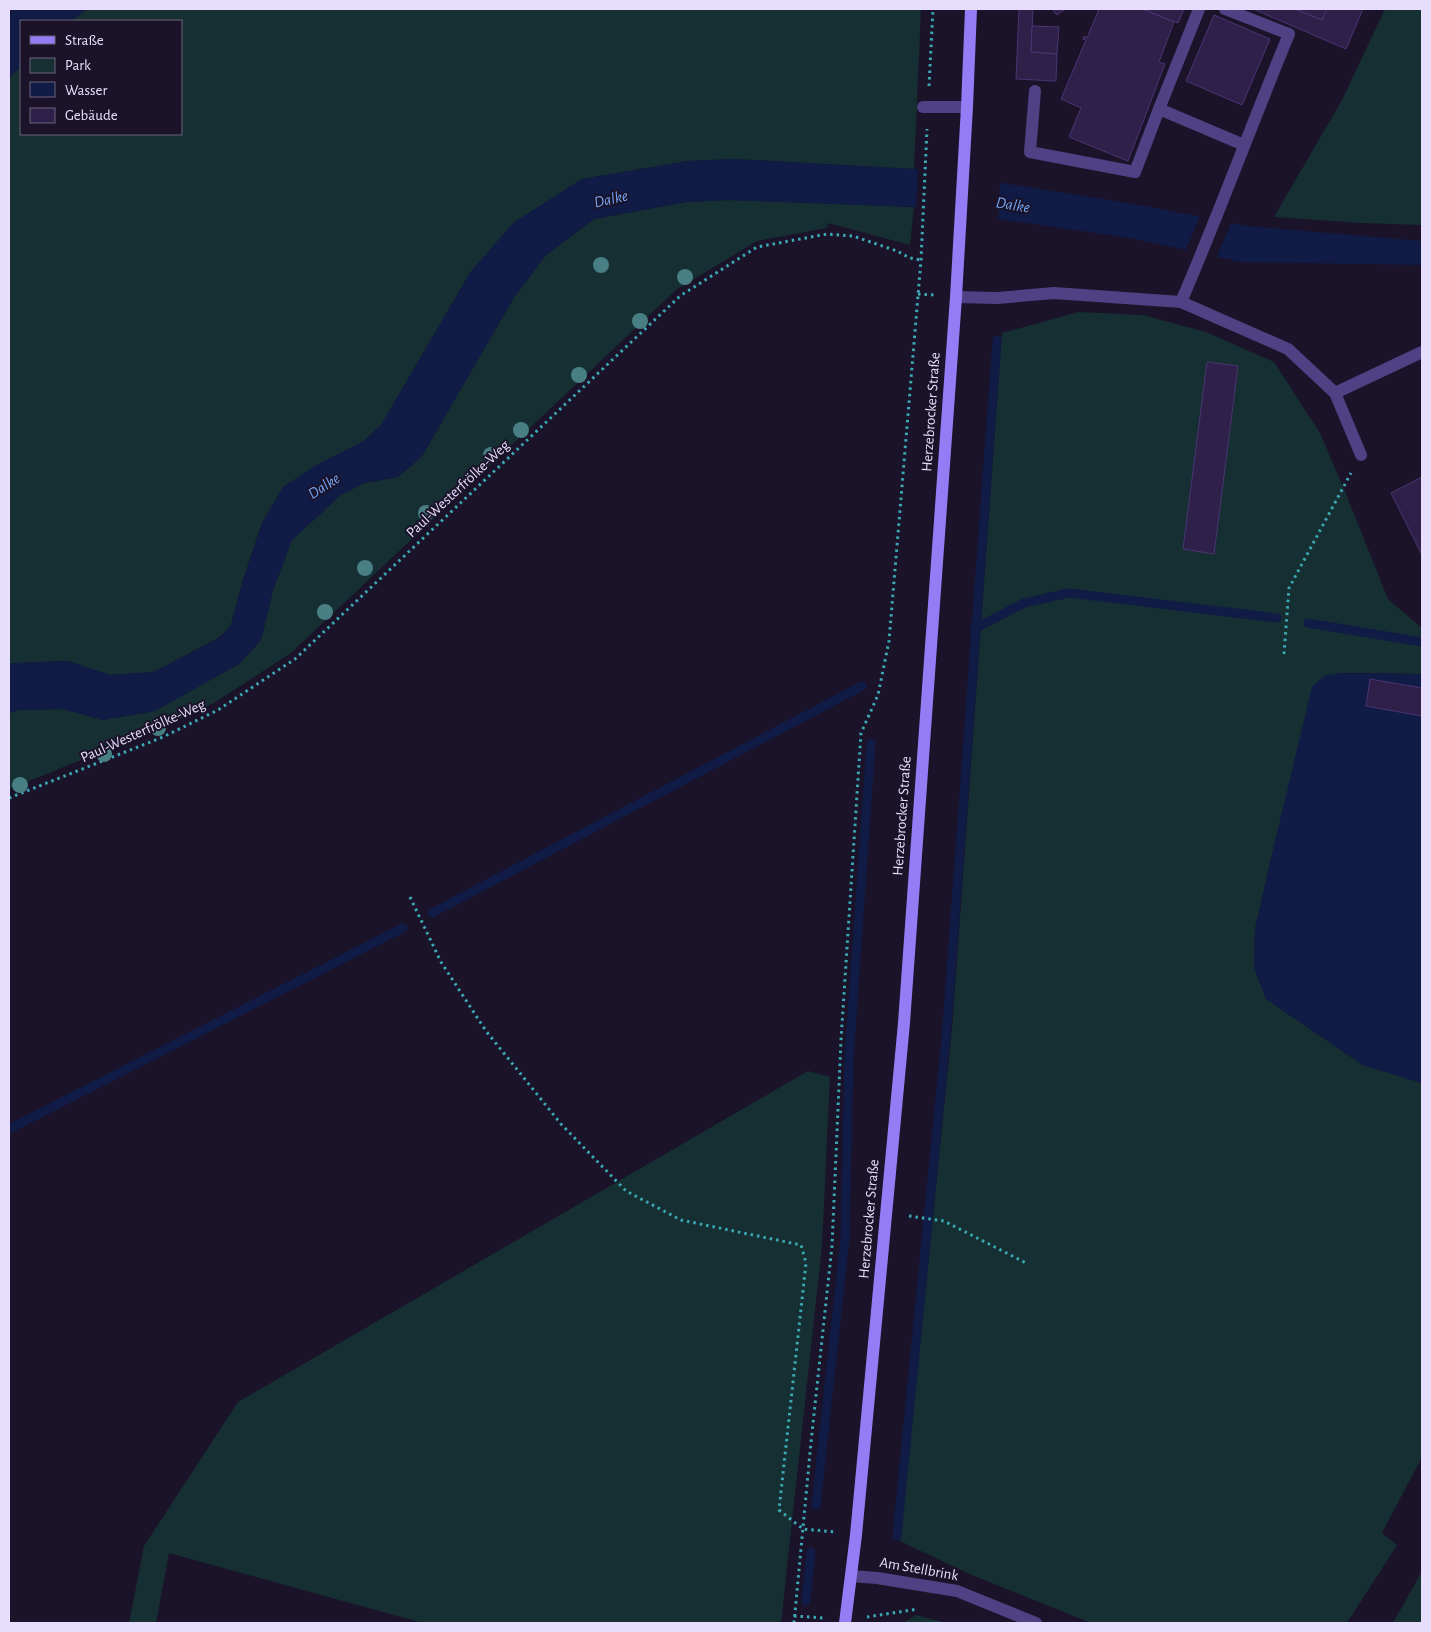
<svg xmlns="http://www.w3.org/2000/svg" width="1431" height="1632" font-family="'Alegreya Sans',sans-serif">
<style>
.green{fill:#162f33}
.water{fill:#101b46}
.pier{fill:#1a1329}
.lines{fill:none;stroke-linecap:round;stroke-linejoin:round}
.stream{stroke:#101b46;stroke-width:9}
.building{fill:#2f2049;stroke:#4a3473}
.path{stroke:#3ba8b3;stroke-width:3;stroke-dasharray:2.5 4;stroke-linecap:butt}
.service{stroke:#4f4284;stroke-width:12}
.minor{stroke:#4f4284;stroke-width:12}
.secondary{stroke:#927df5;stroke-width:12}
.tree{fill:#487f84}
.labels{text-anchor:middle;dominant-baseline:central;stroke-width:4;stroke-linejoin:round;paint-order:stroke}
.street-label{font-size:15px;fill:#e6defc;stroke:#1a1329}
.water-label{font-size:16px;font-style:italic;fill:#74a6f4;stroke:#1a1329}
</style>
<rect width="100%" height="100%" fill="#1a1329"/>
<g class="green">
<path d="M87,9h834l-7,160 -181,-10 -45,2 -106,18 -68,44 -44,50 -89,152 -17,16 -81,46 -21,36 -19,57 -12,45 -11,12 -66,35 -44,3 -43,-14 -50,2 -8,1v-586l12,-12v68h160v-113h-110z"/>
<path d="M1385,9h37v216l-60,-2 -88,-6 68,-117z"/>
<path d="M728,200l186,7 -4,38 -82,-22 -1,5 -70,13 -81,49 -385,363 -77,50 -53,25 -152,61v-76l10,-3 44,-1 40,11 51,-9 85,-47 22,-24 12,-50 19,-50 48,-45 24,-12 34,-6 24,-21 91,-157 33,-44 48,-36 92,-17z"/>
<path d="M1078,312l65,3 63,17 68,30 46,71 26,61 42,105 34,29v46l-80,-1 -65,160 -22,96 -1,38 12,32 97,66 59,18v374l-40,76 15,12 -50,78h-256l-124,-50 -67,-32 52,-512 50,-696z"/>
<path d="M808,1071l22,6 -8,169 -41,377h-358l-254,-70 -13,70h-27l15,-77 94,-144z"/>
<path d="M1422,1571v52h-29z"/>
<path d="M916,1615l31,8h-44z"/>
</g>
<g class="water">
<path d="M15,9h72l-16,12h-50v45l-12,12v-64z"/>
<path d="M733,159l181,10 226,36 107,21 175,15v24l-181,-3 -110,-24 -217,-31 -186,-7 -42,2 -92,17 -48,36 -33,44 -91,157 -24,21 -34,6 -23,12 -49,45 -19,50 -12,50 -22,24 -84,47 -52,9 -40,-11 -44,1 -10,3v-49l8,-1 50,-2 43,14 44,-3 67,-35 10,-12 12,-45 19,-57 21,-36 35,-23 46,-23 17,-16 89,-152 43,-50 69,-44 106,-18z"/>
<path d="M1342,673l80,1v409l-59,-18 -97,-66 -12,-32 1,-38 22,-96 35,-146 12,-11z"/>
</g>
<g class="pier">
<path d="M918,168l82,13 -2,42 -82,-13z"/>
<path d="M1201,214l31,7 -16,38 -31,-7z"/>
</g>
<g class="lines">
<g class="stream">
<path d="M1308,623l114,19"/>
<path d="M974,629l50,-26 45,-10 208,25"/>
<path d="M432,913l430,-227"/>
<path d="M9,1129l394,-201"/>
<path d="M816,1505l29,-266 4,-180 22,-316"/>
<path d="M897,1536l50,-509 50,-687"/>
<path d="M806,1601l5,-49"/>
</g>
</g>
<g class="building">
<path d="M1019,9h14l-2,43 26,2 -1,27 -40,-2z"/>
<path d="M1052,9h13l-8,6z"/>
<path d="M1099,9h43l32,13 -15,40 6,2 -37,97 -59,-24 12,-29 -20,-9 25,-59 -3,-1 1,-3 3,2z"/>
<path d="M1142,9h42l-6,14z"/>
<path d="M1253,9h42l27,11 5,-11h36l-17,40z"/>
<path d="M1295,9h32l-5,11z"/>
<path d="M1214,15l56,24 -28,66 -56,-24z"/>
<path d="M1032,26l27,1 -2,27 -26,-2z"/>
<path d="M1207,362l31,4 -24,188 -31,-5z"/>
<path d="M1422,477v78l-31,-62z"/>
<path d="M1370,679l52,9v28l-56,-10z"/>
</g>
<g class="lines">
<g class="path">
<path d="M929,86l4,-77"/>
<path d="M918,294l17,1"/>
<path d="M1284,654l5,-66 62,-115"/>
<path d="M9,798l154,-61 55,-27 77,-51 385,-363 77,-49 70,-13 26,2 44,15 13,7 11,2"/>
<path d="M410,897l31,65 45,69 75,93 65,67 55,29 120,25 5,18 -27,247 24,19 33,3"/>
<path d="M909,1216l35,5 84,43"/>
<path d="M794,1616l30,2"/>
<path d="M867,1617l51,-8"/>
<path d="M794,1623l17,-181 21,-196 9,-206 20,-307 17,-38 11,-54 32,-381 6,-131"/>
</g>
<g class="service">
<path d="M1035,91l-5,61 105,20 24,-63 85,36"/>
<path d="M923,107h44"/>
<path d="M1159,109l40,-100"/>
<path d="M956,297l41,1 57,-5 127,9 107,47 47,44 26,62"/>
<path d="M1181,302c38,-88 71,-179 108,-268l-64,-25"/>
<path d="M1335,393l87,-41"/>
</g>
<path class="minor" d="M851,1576l26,2 80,13 79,32"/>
<path class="secondary" d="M845,1623l11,-88 48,-512 52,-726 11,-190 4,-98"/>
</g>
<g class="tree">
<circle cx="601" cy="265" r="8"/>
<circle cx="685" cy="277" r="8"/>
<circle cx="640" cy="321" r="8"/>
<circle cx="579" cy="375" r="8"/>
<circle cx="521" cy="430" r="8"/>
<circle cx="491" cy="455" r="8"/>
<circle cx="426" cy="513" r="8"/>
<circle cx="365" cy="568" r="8"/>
<circle cx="325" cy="612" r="8"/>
<circle cx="158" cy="728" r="8"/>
<circle cx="104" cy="754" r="8"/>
<circle cx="20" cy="785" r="8"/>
</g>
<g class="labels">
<g class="street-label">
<text transform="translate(931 412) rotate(-86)">Herzebrocker Straße</text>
<text transform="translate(458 489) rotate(-43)">Paul-Westerfrölke-Weg</text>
<text transform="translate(143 731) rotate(-24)">Paul-Westerfrölke-Weg</text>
<text transform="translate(902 816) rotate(-86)">Herzebrocker Straße</text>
<text transform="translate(869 1219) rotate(-85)">Herzebrocker Straße</text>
<text transform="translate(919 1569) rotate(10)">Am Stellbrink</text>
</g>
<g class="water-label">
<text transform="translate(611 199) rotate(-12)">Dalke</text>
<text transform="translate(1013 205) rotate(10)">Dalke</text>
<text transform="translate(324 486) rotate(-33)">Dalke</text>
</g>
</g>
<rect width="1431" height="1632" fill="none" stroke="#e6defc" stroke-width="20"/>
<rect x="20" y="20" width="162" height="115" fill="#1a1329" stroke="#6c647d"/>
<rect x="30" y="36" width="25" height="8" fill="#927df5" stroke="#6c647d"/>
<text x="65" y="45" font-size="15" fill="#e6defc">Straße</text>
<rect x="30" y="58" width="25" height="15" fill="#162f33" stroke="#6c647d"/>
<text x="65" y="70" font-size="15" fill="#e6defc">Park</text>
<rect x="30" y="82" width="25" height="15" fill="#101b46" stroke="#6c647d"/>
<text x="65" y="95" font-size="15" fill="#e6defc">Wasser</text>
<rect x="30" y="108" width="25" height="15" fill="#2f2049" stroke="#6c647d"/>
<text x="65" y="120" font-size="15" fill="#e6defc">Gebäude</text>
</svg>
